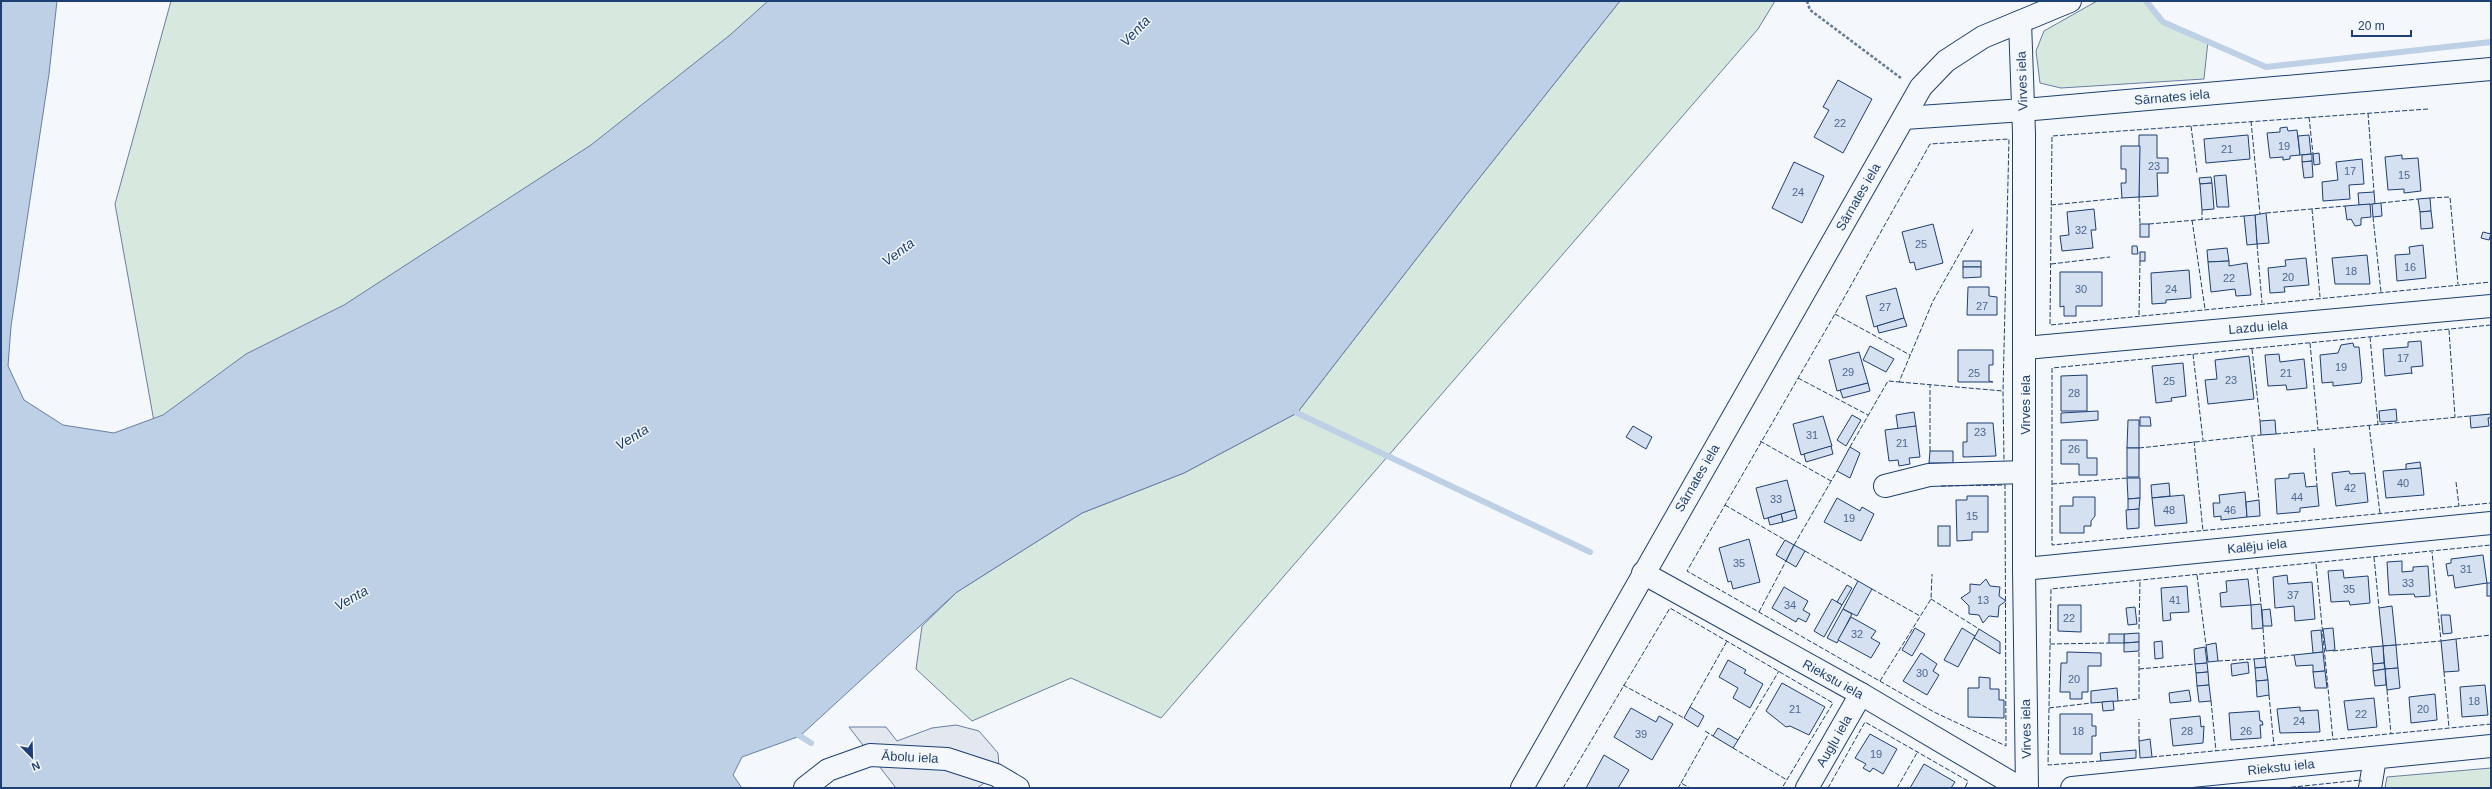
<svg xmlns="http://www.w3.org/2000/svg" width="2492" height="789" font-family="Helvetica,sans-serif">
<style>
.green{fill:#d7e8df;stroke:#687fa3}
.parking{fill:#e3e8f0;stroke:#687fa3}
.water{fill:#bed0e5;stroke:#687fa3}
.lines{fill:none;stroke-linecap:round;stroke-linejoin:round}
.stream{stroke:#bed0e5;stroke-width:6}
.building{fill:#d5e0f0;stroke:#1d3f73}
.minor-casing{stroke:#1d3f73;stroke-width:24}
.path{stroke:#5e769c;stroke-width:2.5;stroke-dasharray:3 2;stroke-linecap:butt}
.minor{stroke:#f4f7fb;stroke-width:22}
.fence{stroke:#1d3f73;stroke-width:1;stroke-dasharray:5 2;stroke-linecap:butt}
.labels{text-anchor:middle;dominant-baseline:central;stroke-width:3;stroke-linejoin:round;paint-order:stroke}
.number-label{font-size:11px;fill:#4b6792}
.street-label{font-size:13px;fill:#1d3f73;stroke:#f4f7fb}
.water-label{font-size:14px;font-style:italic;fill:#1d3f73;stroke:#f4f7fb}
</style>
<rect width="100%" height="100%" fill="#f4f7fb"/>
<g class="green">
<path d="M171,1h844l-827,610 -73,-407z"/>
<path d="M1620,1h155l-17,28 -597,689 -90,-40 -99,43 -56,-52 6,-43 35,-34 125,-79 102,-40 113,-60 168,-217z"/>
<path d="M2097,1h49l17,21 45,19 -4,38 -143,9 -21,-5 -4,-32 8,-20z"/>
<path d="M2491,768v20h-106l2,-11z"/>
</g>
<path class="parking" d="M956,725l23,6 19,22 1,14 -3,8 -19,13h-81l-47,-61h37l11,14 35,-13z"/>
<path class="water" d="M1,1h56l-8,73 -38,252 -3,40 16,34 39,25 51,8 49,-18 83,-61 98,-49 247,-160 139,-110 38,-34h852l-155,195 -168,217 -113,60 -102,40 -125,79 -157,144 -58,21 -9,18 9,13h-741z"/>
<g class="lines">
<g class="stream">
<path d="M2146,1l17,21 103,45 225,-25"/>
<path d="M1292,407l5,6 293,139"/>
<path d="M794,732l17,11"/>
</g>
</g>
<g class="building">
<path d="M1838,80l34,19 -29,54 -29,-16 15,-27 -6,-3z"/>
<path d="M2287,127l1,4 9,-1 3,25 -10,1v3l-7,1v-3l-13,1 -3,-25 13,-1v-4z"/>
<path d="M2139,135h18v23h11v15h-11l1,23 -19,1z"/>
<path d="M2248,135l2,24 -44,4 -2,-24z"/>
<path d="M2309,135l2,19 -11,1 -2,-19z"/>
<path d="M2121,146h19l-1,51 -17,1 -1,-15h5v-14h-5z"/>
<path d="M2319,153l1,11 -6,1 -1,-11z"/>
<path d="M2312,154v7l-10,1v-7z"/>
<path d="M2402,155v4l16,-1 3,33 -17,2v-4l-16,1 -3,-33z"/>
<path d="M2362,159l2,25 -15,1 1,14 -27,2 -1,-19 16,-2 -2,-18z"/>
<path d="M2312,161l1,16 -9,1 -2,-16z"/>
<path d="M1794,162l30,14 -22,47 -30,-15z"/>
<path d="M2226,175l3,32h-12l-3,-31z"/>
<path d="M2211,177l1,6 -12,1 -1,-6z"/>
<path d="M2212,183l2,26 -12,1 -2,-26z"/>
<path d="M2374,192l1,12 -16,1 -1,-12z"/>
<path d="M2430,198l1,13 -11,1 -2,-13z"/>
<path d="M2381,203l1,13 -9,1 -1,-13z"/>
<path d="M2370,204l1,13 -10,1v7l-6,1 -4,-7 -4,1 -2,-14z"/>
<path d="M2094,209l2,21h-5l2,18 -31,3 -2,-15 9,-1 -2,-23z"/>
<path d="M2431,211l2,17 -12,1 -1,-17z"/>
<path d="M2266,213l3,30 -12,1 -2,-29z"/>
<path d="M2255,215l2,29 -10,1 -3,-29z"/>
<path d="M1933,224l10,39 -27,7 -2,-8 -4,1 -8,-31z"/>
<rect x="2140" y="224" width="9" height="13"/>
<path d="M2483,232l8,2 -2,6 -8,-2z"/>
<path d="M2423,245l3,33 -29,3 -2,-26 15,-1 -1,-7z"/>
<path d="M2132,246h5l1,8h-6z"/>
<path d="M2227,248l2,13 -21,1 -1,-12z"/>
<rect x="2140" y="252" width="5" height="9"/>
<path d="M2367,255l3,29h-35l-3,-26z"/>
<path d="M2306,258l3,27 -25,2 1,5 -15,1 -2,-25 18,-2 -1,-6z"/>
<rect x="1963" y="261" width="18" height="6"/>
<path d="M2229,261v5l18,-3 4,32 -15,1 -1,-7 -24,3 -3,-30z"/>
<path d="M1963,267h18v10l-18,1z"/>
<path d="M2189,270l2,28 -25,2v3l-14,1 -1,-31z"/>
<path d="M2060,272h42v34h-26v10h-12v-10l-4,1z"/>
<path d="M1968,287h21v9l8,1v18h-30z"/>
<path d="M1896,288l8,30 -30,9 -8,-31z"/>
<path d="M1904,318l3,8 -28,7 -2,-7z"/>
<path d="M2421,341l2,25 -12,1 1,7 -1,-1 -26,3 -2,-27 25,-2v-5z"/>
<path d="M2353,343l1,4h5l3,32 -1,4 -28,3v-4l-11,1 -2,-28 18,-2 3,-8z"/>
<path d="M1870,346l24,13 -8,13 -23,-12z"/>
<path d="M1958,350h35v15h-4v16l4,1h-35z"/>
<path d="M1859,352l9,31 -31,8 -8,-31z"/>
<path d="M2279,354l1,8 24,-3 3,29 -20,2 -1,-5 -18,1 -3,-31z"/>
<path d="M2249,356l5,43 -46,5 -3,-24 12,-1 -2,-19z"/>
<path d="M2183,363l3,33 -15,2 1,3 -16,2 -4,-37z"/>
<path d="M2087,375v36h-26v-35z"/>
<path d="M1868,383l2,8 -27,7 -3,-8z"/>
<path d="M2396,409l1,12 -17,1 -1,-11z"/>
<path d="M2098,411v9l-37,3v-10z"/>
<path d="M1914,412l2,14 -18,3 -2,-14z"/>
<path d="M2491,414v4h-3l1,8 -18,2 -1,-12z"/>
<path d="M1852,415l9,5 -15,26 -9,-6z"/>
<path d="M1823,416l9,30 -31,9 -8,-31z"/>
<path d="M2140,417h10l1,9h-11z"/>
<path d="M2128,420h11v28h-12z"/>
<path d="M2275,420l1,14 -15,1 -1,-14z"/>
<path d="M1967,423h26l3,33 -33,1v-15h4z"/>
<path d="M1633,426l19,11 -6,12 -20,-12z"/>
<path d="M1916,426l4,31 -11,1 1,6 -11,2 -1,-6 -9,1 -4,-31z"/>
<path d="M2061,440h26v18h10v17h-18v-11h-18z"/>
<path d="M1831,446l2,8 -27,8 -2,-8z"/>
<path d="M1850,447l10,6 -10,25 -13,-7z"/>
<rect x="2127" y="448" width="12" height="29"/>
<path d="M1930,451h23v12h-24z"/>
<path d="M2420,462l1,6 -15,2v-6z"/>
<path d="M2421,468l3,27 -38,3 -3,-27z"/>
<path d="M2349,471l1,3 15,-1 3,29 -32,4 -4,-33z"/>
<path d="M2304,473l2,14 11,-1 2,20 -19,2v4l-23,2 -2,-35 14,-1v-4z"/>
<path d="M2127,478h13v20l-12,1z"/>
<path d="M1787,480l8,30 -31,9 -8,-31z"/>
<path d="M2169,483l1,13 -18,2 -1,-13z"/>
<path d="M2245,492l2,25 -26,3v-4l-7,1 -1,-14h7l-1,-8z"/>
<path d="M2184,495l3,28 -32,3 -3,-28z"/>
<path d="M1967,496h21v36h-16v8l-15,1 -1,-41h11z"/>
<path d="M2073,497h22v19l-4,5v5h-7v7h-24v-27h13z"/>
<path d="M1837,498l23,13 2,-4 12,7 -13,27 -37,-19z"/>
<path d="M2140,498l-1,11 -11,1v-11z"/>
<path d="M2259,500l1,16 -13,1 -1,-15z"/>
<path d="M2139,509v19l-12,1 -1,-19z"/>
<path d="M1795,510l2,8 -14,4 -2,-8z"/>
<path d="M1781,514l2,8 -13,3 -2,-7z"/>
<rect x="1938" y="526" width="12" height="20"/>
<path d="M1749,539l11,43 -27,7 -2,-8 -3,1 -9,-34z"/>
<path d="M1785,540l9,5 -8,16 -10,-6z"/>
<path d="M1794,545l11,6 -9,16 -10,-6z"/>
<path d="M2483,555l4,28 -32,5 -2,-13 -5,1 -2,-12 5,-1v-4z"/>
<path d="M2402,561v11l11,-1v-4l15,-1 2,30 -15,1 -1,-3 -25,1 -2,-33z"/>
<path d="M2343,570l1,8 24,-2 2,27 -20,2 -1,-4 -18,1 -3,-31z"/>
<path d="M2287,575l1,9 24,-2 3,37 -20,2 -1,-15 -19,2 -2,-31z"/>
<path d="M1986,579l4,7 10,1 -1,9 7,5 -7,5 -1,11 -9,-1 -6,7 -4,-8 -10,-1v-8l-8,-8 9,-6v-8l10,1z"/>
<path d="M2248,579l3,26 -30,2 -1,-14 7,-1 -1,-11z"/>
<path d="M1858,581l14,8 -15,27 -14,-7z"/>
<rect x="2487" y="583" width="4" height="13"/>
<path d="M1847,585l5,3 -10,17 -5,-3z"/>
<path d="M2187,586l2,26 -19,1 1,7 -8,1 -2,-33z"/>
<path d="M1784,587l24,14 -5,9 7,4 -4,8 -8,-4 -2,4 -24,-14z"/>
<path d="M1832,599l10,6 -18,32 -10,-6z"/>
<path d="M2261,604l2,24 -11,1 -1,-24z"/>
<path d="M2058,605h23v27l-23,-1z"/>
<path d="M2392,606l4,39 -13,1 -4,-38z"/>
<path d="M2135,607l2,17 -9,1 -2,-17z"/>
<path d="M1843,609l9,5 -15,29 -10,-5z"/>
<path d="M2270,609l2,17h-9l-1,-16z"/>
<path d="M2441,615h9l2,18 -9,1z"/>
<path d="M1851,617l25,14 -5,7 9,5 -9,15 -33,-18z"/>
<path d="M1915,628l10,6 -13,22 -10,-6z"/>
<path d="M1962,628l13,8 -17,31 -14,-7z"/>
<path d="M2333,628l2,22 -9,1 -3,-22z"/>
<path d="M1979,629l21,13v12l-26,-16z"/>
<path d="M2321,630l2,22 -10,1 -2,-22z"/>
<path d="M2139,633v9l-15,1v-9z"/>
<rect x="2109" y="634" width="15" height="9"/>
<path d="M2456,639l3,32 -15,1 -3,-31z"/>
<path d="M2162,641l1,17 -8,1 -1,-17z"/>
<path d="M2139,642v9l-15,1v-9z"/>
<path d="M2216,643l2,18 -10,1 -2,-17z"/>
<path d="M2396,645l2,23 -13,1 -2,-23z"/>
<path d="M2383,646l1,17 -11,1 -2,-17z"/>
<path d="M2205,647l2,16 -12,1 -1,-15z"/>
<path d="M2067,652l34,1v13h-13v26h-6v7h-12v-7h-10l1,-29h6z"/>
<path d="M2323,652l2,19 -12,1v-7l-17,1 -2,-11z"/>
<path d="M1921,653l16,11 -4,7 6,4 -12,20 -24,-14z"/>
<path d="M2265,658l1,9 -11,1 -1,-9z"/>
<path d="M1728,660l18,10 -2,3 19,11 -13,24 -17,-10 5,-10 -19,-11z"/>
<path d="M2248,662l1,11 -17,3 -1,-12z"/>
<path d="M2207,663l1,9 -12,1 -1,-9z"/>
<path d="M2384,663l1,6 -12,2v-7z"/>
<path d="M2266,667l2,13 -12,1 -1,-13z"/>
<path d="M2398,668l2,20 -13,2 -2,-21z"/>
<path d="M2385,669l1,16 -11,1 -2,-15z"/>
<path d="M2325,671l2,17h-12l-2,-16z"/>
<path d="M2208,672l1,13 -12,1 -1,-13z"/>
<path d="M1979,677l11,1v11h9v11h5v18l-36,-1v-29h11z"/>
<path d="M2268,680l1,15 -12,2 -1,-16z"/>
<path d="M1782,683l43,24 -16,28 -19,-9 -4,1 -20,-16z"/>
<path d="M2209,685l2,16 -12,1 -2,-16z"/>
<path d="M2485,685l3,30 -26,2 -2,-30z"/>
<path d="M2117,688l1,13 -27,2v-12z"/>
<path d="M2189,690l2,11 -21,2 -1,-10z"/>
<path d="M2435,694l2,26 -26,3 -2,-26z"/>
<path d="M2374,698l3,29 -29,3 -4,-29z"/>
<path d="M2113,701l1,9 -11,1 -1,-9z"/>
<path d="M1690,707l14,9 -6,11 -14,-9z"/>
<path d="M2300,707v4l18,-1 2,22 -40,1 -3,-24z"/>
<path d="M1631,708l25,14 3,-6 14,8 -21,36 -38,-23z"/>
<path d="M2259,711l1,10h2l1,4h-3l1,13 -30,2 -2,-27z"/>
<path d="M2060,714h32v12h4v10h-4v18h-32z"/>
<path d="M2200,716l1,11 3,-1 -1,17 -30,3 -3,-27z"/>
<path d="M1718,728l20,12 -5,8 -20,-12z"/>
<path d="M1870,734l27,15 -14,25 -10,-6 -3,4 -7,-4 3,-4 -11,-6z"/>
<path d="M2150,739l2,18 -12,1 -1,-17z"/>
<path d="M2136,750v8l-35,3 -1,-8z"/>
<path d="M1604,755l25,15 -11,18h-32z"/>
<path d="M1924,764l31,18 -4,6h-41z"/>
</g>
<g class="lines">
<g class="minor-casing">
<g id="minor">
<path d="M2020,22l4,111v436l3,219"/>
<path d="M1904,118l120,-8 467,-41"/>
<path d="M2025,348l466,-42"/>
<path d="M1885,486l44,-11 95,-3"/>
<path d="M2024,569l467,-46"/>
<path d="M1643,573l218,121 159,94"/>
<path d="M805,788l23,-18 42,-15 77,4 49,16 22,13"/>
<path d="M1522,788l399,-701 25,-26 37,-24 87,-36"/>
<path d="M1807,788l54,-94"/>
<path d="M2072,788l419,-42"/>
<path d="M2370,788l5,-30"/>
</g>
</g>
<path class="path" d="M1807,1l3,9 91,68"/>
<use href="#minor" class="minor"/>
<g class="fence">
<path d="M2428,109l-376,27 -2,189 441,-43"/>
<path d="M2368,113l6,79"/>
<path d="M2309,117l4,37"/>
<path d="M2251,121l9,93"/>
<path d="M2191,126l6,47"/>
<path d="M2139,197l1,27"/>
<path d="M2430,198l20,-1 8,87"/>
<path d="M2381,203l37,-4"/>
<path d="M2051,205l71,-7"/>
<path d="M2312,209l8,88"/>
<path d="M2202,210v9"/>
<path d="M2266,213l79,-7"/>
<path d="M2373,217l8,75"/>
<path d="M2192,220l13,89"/>
<path d="M2149,224l95,-8"/>
<path d="M2257,244l5,59"/>
<path d="M2051,264l59,-7"/>
<path d="M1835,314l75,41"/>
<path d="M2139,315l1,-54"/>
<path d="M2491,325l-439,43v177l439,-42"/>
<path d="M2449,330l6,87"/>
<path d="M2370,337l8,88"/>
<path d="M2310,343l8,87"/>
<path d="M2252,349l8,72"/>
<path d="M2193,354l10,86"/>
<path d="M1798,378l70,37"/>
<path d="M1899,382l104,9"/>
<path d="M2369,425l11,88"/>
<path d="M2276,434l194,-18"/>
<path d="M2252,437l7,63"/>
<path d="M1760,441l71,40"/>
<path d="M2194,441l9,90"/>
<path d="M1850,447l38,-66 11,1 34,-81 41,-73"/>
<path d="M2139,448l122,-13"/>
<path d="M2314,448l3,38"/>
<path d="M1930,451v-66"/>
<path d="M2456,482l3,24"/>
<path d="M2052,484l75,-6"/>
<path d="M1941,486l64,-1 1,261 -72,-34 -247,-141 148,-257 95,-170 79,-5 -6,252 1,71"/>
<path d="M1725,505l60,35"/>
<path d="M1794,545l43,-74"/>
<path d="M1805,551l53,30"/>
<path d="M2374,557l5,51"/>
<path d="M2316,564l17,176"/>
<path d="M2257,569l4,35"/>
<path d="M2197,575l9,70"/>
<path d="M1872,589l48,27"/>
<path d="M1931,599l48,30"/>
<path d="M1759,612l27,-51"/>
<path d="M2263,628l2,30 29,-3"/>
<path d="M2139,629l1,-49"/>
<path d="M2456,639l35,-4"/>
<path d="M2050,644l59,-1"/>
<path d="M2396,645l45,-4 -9,-89"/>
<path d="M2333,651l38,-4"/>
<path d="M2218,661l36,-2"/>
<path d="M2139,669l56,-5"/>
<path d="M2444,672l5,56"/>
<path d="M1880,681l51,-82 1,-25"/>
<path d="M1623,685l61,33"/>
<path d="M2387,690l4,44"/>
<path d="M2269,695l5,51"/>
<path d="M2118,701l21,-2v-48"/>
<path d="M2211,701l5,50"/>
<path d="M1690,707l37,-66"/>
<path d="M2049,708l42,-5"/>
<path d="M1705,731l8,5"/>
<path d="M1738,740l41,-69"/>
<path d="M2139,741v-22"/>
<path d="M1733,748l54,32"/>
<path d="M2152,757l339,-33"/>
<path d="M2101,761l-53,4 3,-176 440,-44"/>
<path d="M1681,783l28,-50"/>
<path d="M1563,788l107,-180 163,95 -51,85"/>
<path d="M1678,788l3,-5 9,5"/>
<path d="M1828,788l37,-66 103,59 -3,7"/>
<path d="M1897,788l21,-37"/>
<path d="M2284,788l77,-8v2"/>
</g>
</g>
<g class="labels">
<g class="number-label">
<text x="1840" y="123">22</text>
<text x="2284" y="146">19</text>
<text x="2227" y="149">21</text>
<text x="2154" y="166">23</text>
<text x="2350" y="171">17</text>
<text x="2404" y="175">15</text>
<text x="1798" y="192">24</text>
<text x="2081" y="230">32</text>
<text x="1921" y="244">25</text>
<text x="2410" y="267">16</text>
<text x="2351" y="271">18</text>
<text x="2288" y="277">20</text>
<text x="2229" y="278">22</text>
<text x="2081" y="289">30</text>
<text x="2171" y="289">24</text>
<text x="1982" y="306">27</text>
<text x="1885" y="307">27</text>
<text x="2403" y="358">17</text>
<text x="2341" y="367">19</text>
<text x="1848" y="372">29</text>
<text x="1974" y="373">25</text>
<text x="2286" y="373">21</text>
<text x="2231" y="380">23</text>
<text x="2169" y="381">25</text>
<text x="2074" y="393">28</text>
<text x="1980" y="432">23</text>
<text x="1812" y="435">31</text>
<text x="1902" y="443">21</text>
<text x="2074" y="449">26</text>
<text x="2403" y="483">40</text>
<text x="2350" y="488">42</text>
<text x="2297" y="497">44</text>
<text x="1776" y="499">33</text>
<text x="2169" y="510">48</text>
<text x="2230" y="510">46</text>
<text x="1972" y="516">15</text>
<text x="1849" y="518">19</text>
<text x="1739" y="563">35</text>
<text x="2466" y="569">31</text>
<text x="2408" y="583">33</text>
<text x="2349" y="589">35</text>
<text x="2293" y="595">37</text>
<text x="1983" y="600">13</text>
<text x="2175" y="600">41</text>
<text x="1790" y="605">34</text>
<text x="2069" y="618">22</text>
<text x="1857" y="634">32</text>
<text x="1922" y="673">30</text>
<text x="2074" y="679">20</text>
<text x="2474" y="701">18</text>
<text x="1795" y="709">21</text>
<text x="2423" y="709">20</text>
<text x="2361" y="714">22</text>
<text x="2299" y="721">24</text>
<text x="2078" y="731">18</text>
<text x="2187" y="731">28</text>
<text x="2246" y="731">26</text>
<text x="1641" y="734">39</text>
<text x="1876" y="754">19</text>
</g>
<g class="street-label">
<text transform="translate(2022 81) rotate(-92)">Virves iela</text>
<text transform="translate(2172 97) rotate(-5)">Sārnates iela</text>
<text transform="translate(1858 197) rotate(-60)">Sārnates iela</text>
<text transform="translate(2258 327) rotate(-5)">Lazdu iela</text>
<text transform="translate(2025 405) rotate(-90)">Virves iela</text>
<text transform="translate(1697 478) rotate(-60)">Sārnates iela</text>
<text transform="translate(2257 546) rotate(-6)">Kalēju iela</text>
<text transform="translate(1833 679) rotate(29)">Riekstu iela</text>
<text transform="translate(2026 729) rotate(-91)">Virves iela</text>
<text transform="translate(1834 741) rotate(-60)">Augļu iela</text>
<text transform="translate(910 757) rotate(3)">Ābolu iela</text>
<text transform="translate(2281 767) rotate(-6)">Riekstu iela</text>
</g>
<g class="water-label">
<text transform="translate(1135 31) rotate(-47)">Venta</text>
<text transform="translate(898 252) rotate(-37)">Venta</text>
<text transform="translate(632 437) rotate(-32)">Venta</text>
<text transform="translate(351 598) rotate(-30)">Venta</text>
</g>
</g>
<rect width="2492" height="789" fill="none" stroke="#1d3f73" stroke-width="4"/>
<g transform="translate(32 757) rotate(157)" stroke="#f4f7fb" stroke-width="3" paint-order="stroke">
<path d="M0-3L7 15L0 10L-7 15Z" fill="#1d3f73"/>
<text y="-6" font-size="11" font-weight="bold" text-anchor="middle" fill="#1d3f73">N</text>
</g>
<path d="M2352 30v6h59v-6" fill="none" stroke="#1d3f73" stroke-width="2"/>
<text x="2358" y="30" font-size="12" fill="#1d3f73" stroke="#f4f7fb" stroke-width="3" paint-order="stroke">20 m</text>
</svg>
